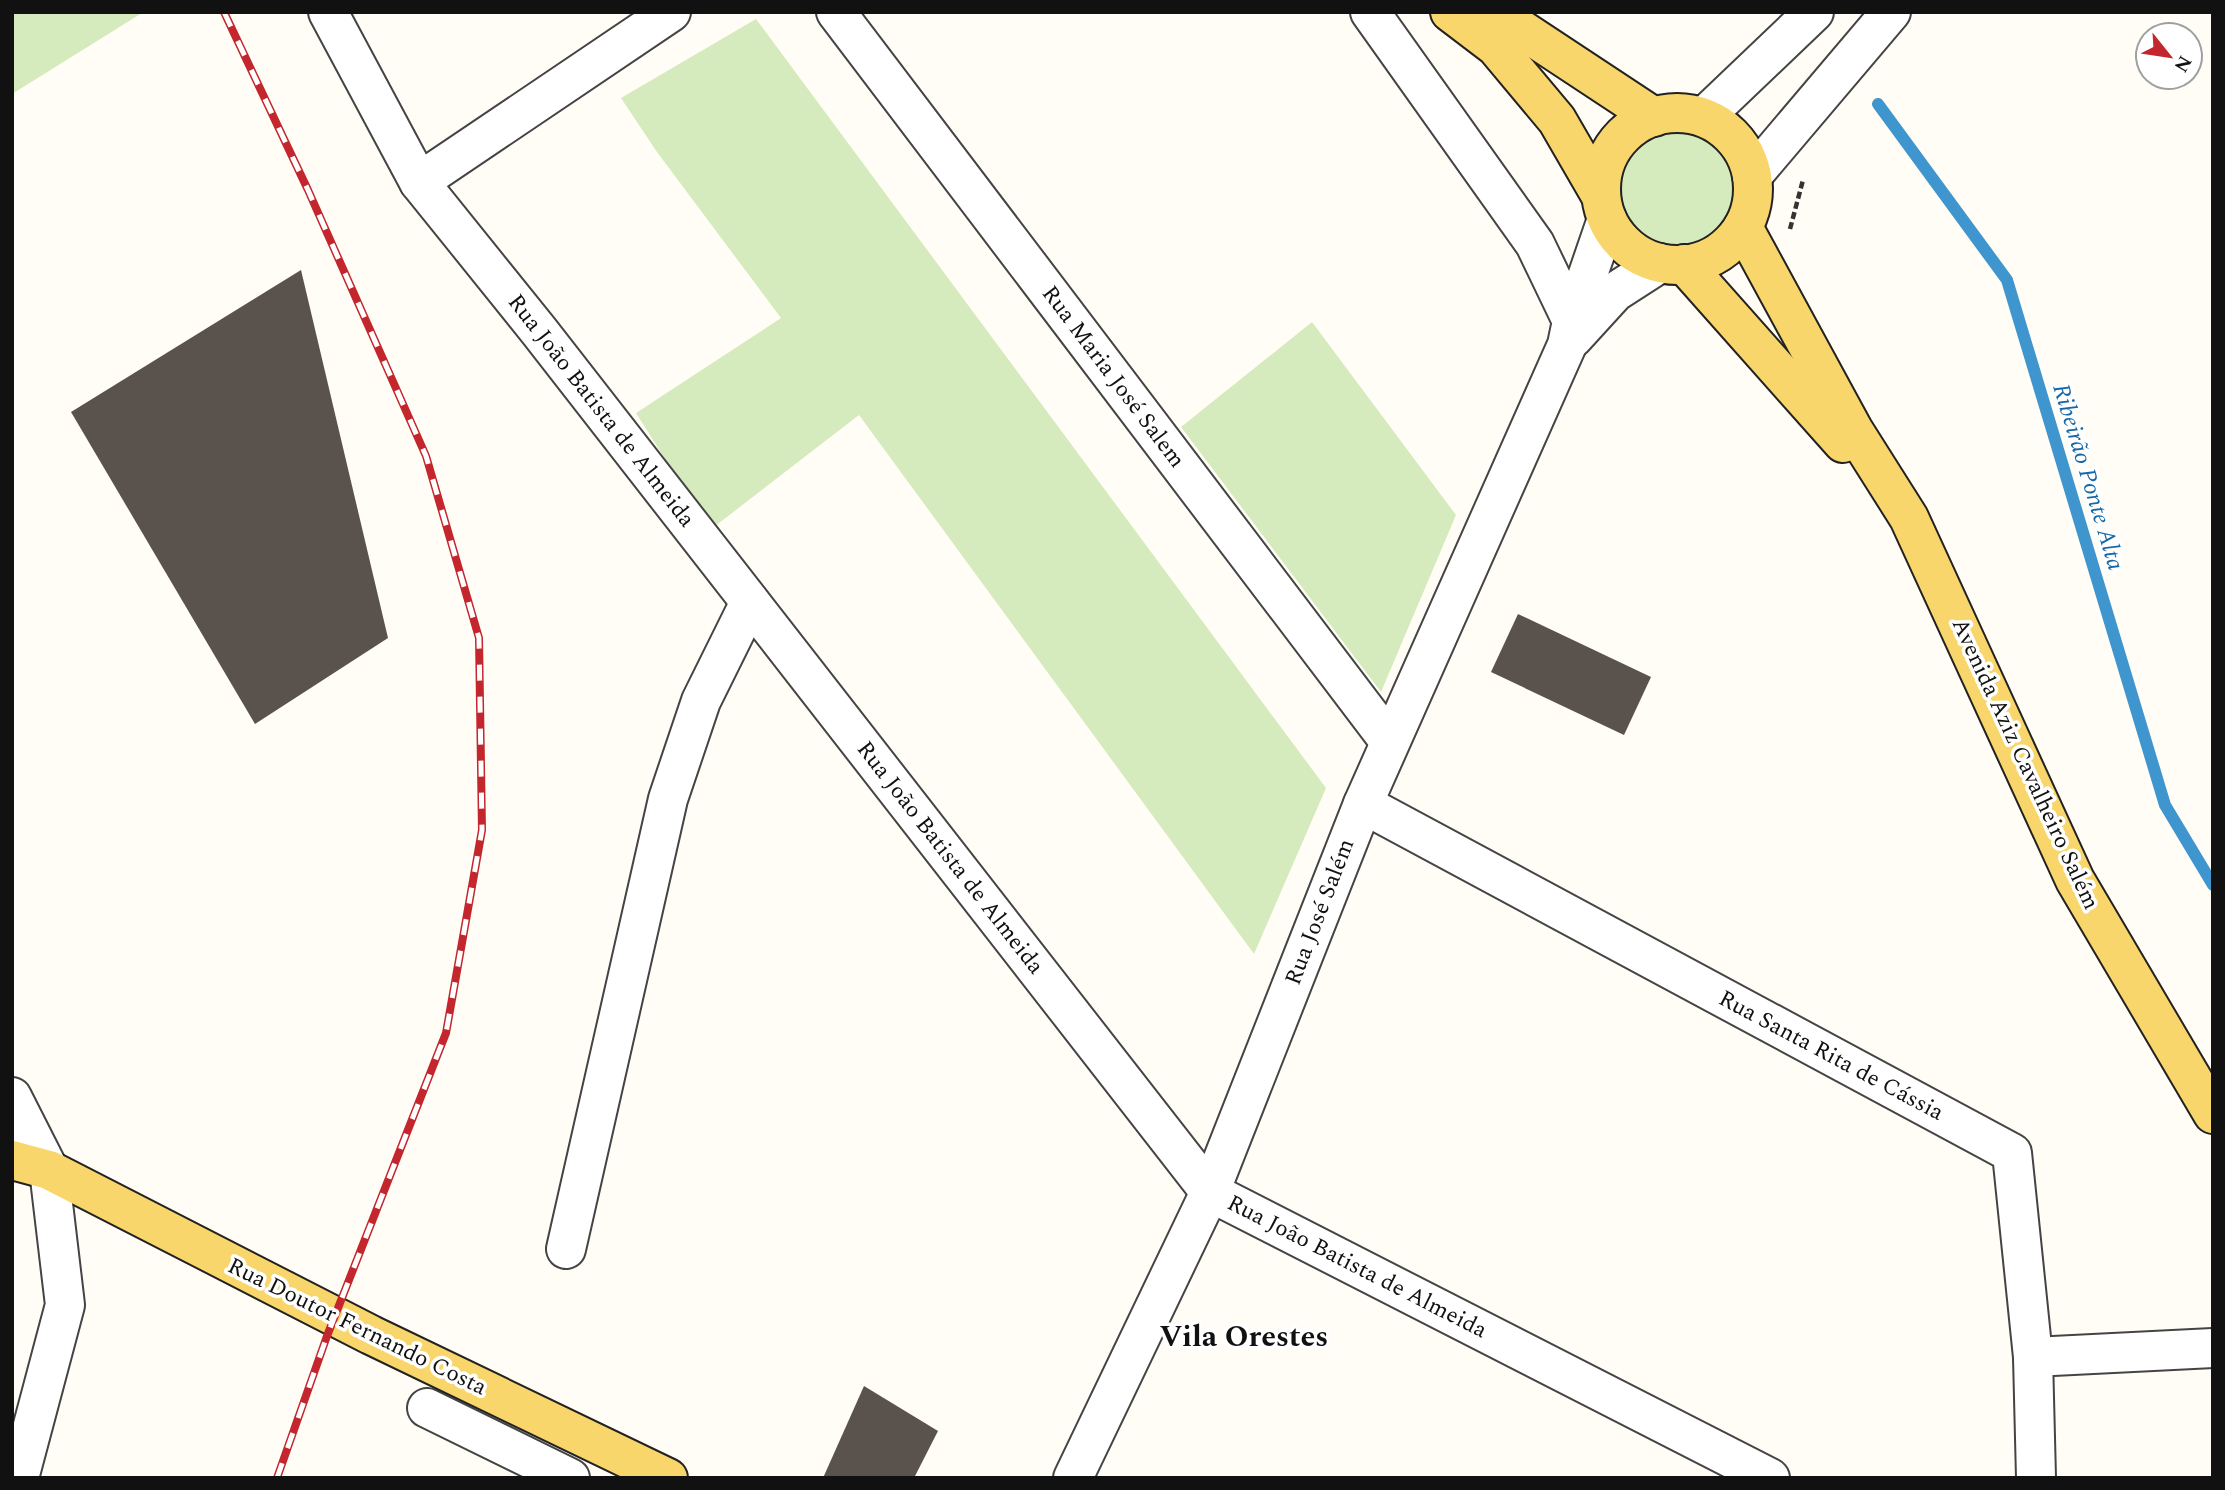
<svg xmlns="http://www.w3.org/2000/svg" width="2225" height="1490" font-family="Spectral,serif">
<style>
.green{fill:#d5ebbd}
.lines{fill:none;stroke-linecap:round;stroke-linejoin:round}
.stream{stroke:#3f96cf;stroke-width:12}
.building{fill:#5a524d}
.minor-casing{stroke:#444;stroke-width:42}
.major-casing{stroke:#222;stroke-width:42}
.path{stroke:#333;stroke-width:4.5;stroke-dasharray:7 3.5;stroke-linecap:butt}
.minor{stroke:#fff;stroke-width:38}
.major{stroke:#f9d66b;stroke-width:38}
.rail-casing{stroke:#c4262e;stroke-width:8}
.rail{stroke:#fff;stroke-width:5;stroke-dasharray:16;stroke-linecap:butt}
.labels{text-anchor:middle;dominant-baseline:central;stroke-width:7;stroke-linejoin:round;paint-order:stroke}
.street-label{font-size:23px;fill:#111;stroke:#fff}
.water-label{font-size:24px;font-style:italic;fill:#1768a6;stroke:#fff}
.district-label{font-size:30px;font-weight:bold;fill:#111;stroke:#fff}
</style>
<rect width="100%" height="100%" fill="#fffdf5"/>
<g class="green">
<path d="M12,12h130v1l-130,81z"/>
<path d="M756,19l570,769 -72,166 -395,-539 -149,115 -74,-117 145,-95 -124,-166 -36,-54z"/>
<circle cx="1677" cy="189" r="60"/>
<path d="M1312,322l144,193 -75,177 -200,-265z"/>
</g>
<g class="lines">
<path class="stream" d="M1878,104l129,176 158,525 48,80"/>
</g>
<g class="building">
<path d="M301,270l87,368 -133,86 -184,-312z"/>
<path d="M1518,614l133,63 -27,58 -133,-63z"/>
<path d="M864,1386l74,45 -24,47h-91z"/>
</g>
<g class="lines">
<g class="minor-casing">
<g id="minor">
<path d="M328,12l91,170 120,149 671,861 560,286"/>
<path d="M836,12l554,730"/>
<path d="M1370,12l165,232 37,77"/>
<path d="M1704,117l110,-105"/>
<path d="M1752,176l139,-164"/>
<path d="M419,182l252,-170"/>
<path d="M1573,338l42,-46 45,-29"/>
<path d="M1363,804l649,349 21,204 3,121"/>
<path d="M12,1097l37,73 16,135 -46,173"/>
<path d="M566,1249l102,-450 33,-98 49,-99"/>
<path d="M2033,1357l180,-9"/>
<path d="M427,1408l143,70"/>
<path d="M1073,1478l137,-286 153,-388 204,-459 5,-24 35,-102"/>
</g>
</g>
<g class="major-casing">
<g id="major">
<path d="M1450,12l46,35 61,73 44,76"/>
<path d="M1495,12l159,105"/>
<circle cx="1677" cy="189" r="76"/>
<path d="M1743,227l111,204 55,87 166,362 138,234"/>
<path d="M1684,264l159,179"/>
<path d="M12,1160l37,10 322,165 297,143"/>
</g>
</g>
<path class="path" d="M1790,229l13,-49"/>
<use href="#minor" class="minor"/>
<use href="#major" class="major"/>
<g class="rail-casing">
<path id="rail" d="M224,12l84,178 118,266 53,182 3,192 -36,203 -119,303 -50,142"/>
</g>
<use href="#rail" class="rail"/>
</g>
<g class="labels">
<g class="street-label">
<text transform="translate(1113 377) rotate(53)">Rua Maria José Salem</text>
<text transform="translate(601 411) rotate(52)">Rua João Batista de Almeida</text>
<text transform="translate(2025 764) rotate(65)">Avenida Aziz Cavalheiro Salém</text>
<text transform="translate(950 858) rotate(52)">Rua João Batista de Almeida</text>
<text transform="translate(1320 912) rotate(-69)">Rua José Salém</text>
<text transform="translate(1831 1056) rotate(28)">Rua Santa Rita de Cássia</text>
<text transform="translate(1357 1267) rotate(27)">Rua João Batista de Almeida</text>
<text transform="translate(357 1327) rotate(26)">Rua Doutor Fernando Costa</text>
</g>
<g class="water-label">
<text transform="translate(2088 477) rotate(73)">Ribeirão Ponte Alta</text>
</g>
<g class="district-label">
<text x="1244" y="1337">Vila Orestes</text>
</g>
</g>
<rect width="2225" height="1490" fill="none" stroke="#111111" stroke-width="28"/>
<g transform="translate(2169 56) rotate(120)"><circle r="33" fill="#ffffff" stroke="#a0a0a0" stroke-width="2"/>
<path d="M0-5L12 26L0 18L-12 26Z" fill="#c4262e"/>
<text y="-10" font-size="19" font-weight="bold" text-anchor="middle" fill="#111111">N</text>
</g>
</svg>
